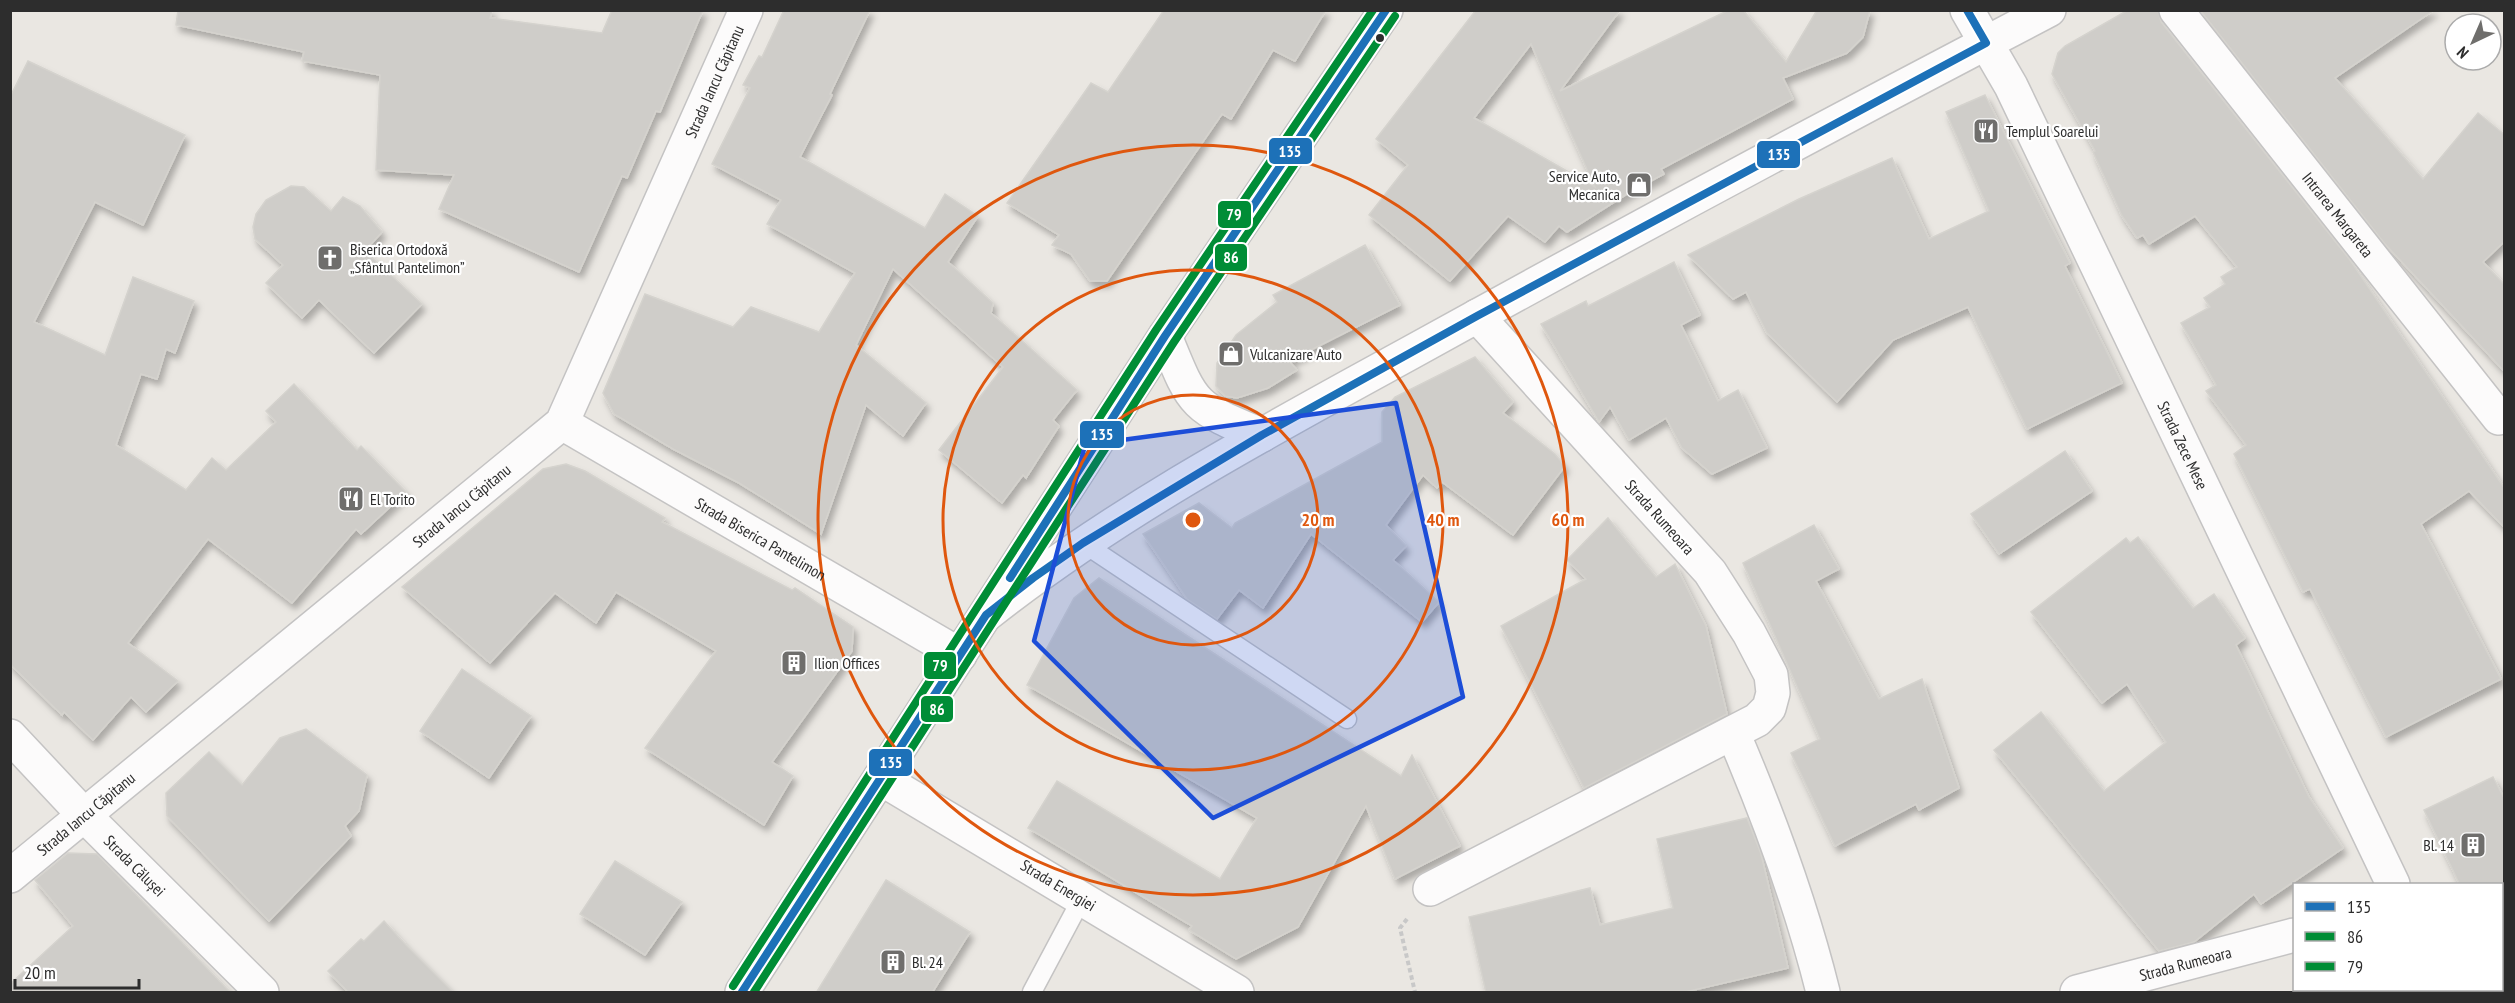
<svg xmlns="http://www.w3.org/2000/svg" width="2515" height="1003" font-family="'PT Sans Narrow',sans-serif">
<style>
.building{fill:#cfcdc9;stroke:#d5d3ce;stroke-width:1.5;fill-rule:evenodd;filter:url(#shadow)}
.lines{fill:none;stroke-linecap:round;stroke-linejoin:round}
.service-casing{stroke:#c4c3c3;stroke-width:21}
.minor-casing{stroke:#c4c3c3;stroke-width:36}
.tertiary-casing{stroke:#c4c3c3;stroke-width:36}
.secondary-casing{stroke:#c4c3c3;stroke-width:36}
.path{stroke:#c8c8c8;stroke-width:4;stroke-dasharray:4.5 3;stroke-linecap:butt}
.service{stroke:#fcfbfb;stroke-width:18}
.minor{stroke:#fcfbfb;stroke-width:33}
.tertiary{stroke:#fcfbfb;stroke-width:33}
.secondary{stroke:#fcfbfb;stroke-width:33}
.bus-1-casing{stroke:#fff;stroke-width:12}
.bus-2-casing{stroke:#fff;stroke-width:12}
.bus-3-casing{stroke:#fff;stroke-width:12}
.bus-1{stroke:#1d71b8;stroke-width:8}
.bus-2{stroke:#008d36;stroke-width:8}
.bus-3{stroke:#008d36;stroke-width:8}
.marked{fill:#1d4ed8;fill-opacity:0.2;stroke:#1d4ed8;stroke-width:4.5;stroke-linejoin:round}
.ring{fill:none;stroke:#df570e;stroke-width:3}
.bus-dot{fill:#2d2d2d;stroke:#fff;stroke-width:2}
.labels{text-anchor:middle;dominant-baseline:central;stroke-width:4.5;stroke-linejoin:round;paint-order:stroke}
.street-label{font-size:16px;fill:#2d2d2d;stroke:#fff}
.poi-label{font-size:16px;fill:#2d2d2d;stroke:#fff;text-anchor:start}
.centre{fill:#df570e;stroke:#fff;stroke-width:3}
.ring-label{font-size:18px;text-anchor:middle;font-weight:bold;fill:#df570e;stroke:#fff;stroke-width:4.5;stroke-linejoin:round;paint-order:stroke}
.line-badge{stroke:#fff;stroke-width:2}
.badge-label{font-size:16px;text-anchor:middle;font-weight:bold;fill:#fff}
</style>
<defs>
<filter id="shadow"><feDropShadow dx="3.5" dy="6" stdDeviation="3" flood-color="#0004"/></filter>
</defs>
<rect width="100%" height="100%" fill="#eae7e2"/>
<g class="building">
<path d="M178,10h314l-2,8 112,15 10,-23h91l-43,102 -4,-1 -29,67 -5,-2 -43,96 -140,-63 15,-34 -78,-5 4,-95 -78,-14 2,-9 -128,-27z"/>
<path d="M784,10h86l-40,84 2,1 -32,62 125,71 20,-34 33,22 -30,46 45,41 -2,10 86,77 -24,30 6,6 -33,52 -3,-3 -21,28 -63,-53 64,-83 -110,-98 -37,76 70,58 -23,33 -37,-31 -45,129 -82,-51 -66,-34 -59,-35 -11,-21 42,-99 88,33 18,-20 68,25 36,-59 -88,-49 14,-24 -69,-36 38,-76 -7,-3 16,-29 3,1z"/>
<path d="M1164,10h162l-31,51 -22,-11 -42,69 -9,-5 -115,167h-17l-19,-27 -19,-9 7,-10 -52,-32 84,-120 17,9z"/>
<path d="M1476,10h144l-60,81 169,-81h14l43,52 31,-52h53l-7,27 -16,16 -64,25 10,21 -132,70 3,5 -34,18 -63,40 -8,-6 -14,16 -37,-26 -58,65 -81,-66 39,-50 -32,-26zM1531,44l24,54 40,89 -121,-69z"/>
<path d="M2128,10h30l3,12 189,238 155,229v39l-36,-37 -48,33 80,155 -115,58 -76,-148 -7,3 -69,-138 12,-9 -40,-54 10,-6 -35,-62 29,-16 -6,-9 21,-14 -4,-7 16,-10 -42,-51 -46,28 -6,-9 -6,3 -15,-22 -29,-64 2,-1 -43,-77 6,-21 7,-7z"/>
<path d="M2200,10h234l-99,68 88,101 55,-66 27,22v106l-22,21 22,23v87l-120,-128z"/>
<path d="M28,61l157,74 -42,90 -48,-23 -61,120 71,33 28,-78 61,24 -19,52 -9,-4 -9,30 -16,-5 -25,71 70,45 26,-32 14,12 50,-48 -10,-11 28,-27 63,66 4,-4 45,46 -45,42 -5,-5 -64,74 -84,-64 -80,104 50,38 -32,31 -15,-15 -38,43 -29,-28 -2,3 -52,-51v-567z"/>
<path d="M1985,95l85,168 -5,3 57,117 -95,46 -59,-122 -75,33 -56,62 -70,-69 -21,-41 -13,7 -45,-44 111,-56 93,-41 37,81 60,-28 -43,-99z"/>
<path d="M291,186l13,1 27,24 12,-14 17,9 22,26 -17,19 57,53 -48,49 -55,-53 -17,18 -36,-35 17,-18 -28,-26 -2,-12 3,-13 10,-14z"/>
<path d="M1365,245l35,60 -111,56 8,9 -29,18 -31,10 -12,-2 -9,-10 1,-23 19,-28 41,-33 -4,-7z"/>
<path d="M1674,262l26,53 -19,10 37,76 20,-11 29,58 -55,26 -30,-26 -16,-30 -37,22 -19,-33 -11,15 -58,-98 45,-23 2,5z"/>
<path d="M1475,357l38,45 -10,11 52,41 10,12 -52,69 -71,-53 -5,6 -14,-13 -37,50 20,21 -13,14 46,42 -17,20 -111,-88 -48,74 -24,-18 -22,29 -30,-20 -44,-65 56,-31 33,25 3,-5 147,-81v-30l13,-15z"/>
<path d="M2065,451l27,40 -93,63 -28,-40z"/>
<path d="M566,464l19,7 80,47 -3,4 130,68 3,-2 58,39 -1,24 -80,111 21,14 -29,49 -119,-77 71,-97 -100,-59 -20,31 -41,-30 -65,70 -88,-76 141,-118z"/>
<path d="M1608,518l48,59 19,-13 31,62 21,88 -143,74 -83,-162 85,-47 -19,-19z"/>
<path d="M1814,525l25,44 -23,12 63,118 43,-20 37,109 -40,22 -3,-6 -81,42 -44,-93 29,-14 -77,-176z"/>
<path d="M2138,537l55,71 21,-14 31,44 -9,7 73,152 34,51 -82,56 -7,-10 -60,48 -35,9 -165,-201 47,-38 63,79 62,-49 -39,-58 -25,19 -71,-91 95,-74 4,5z"/>
<path d="M1099,578l302,198 11,-21 48,91 -65,33 -29,-73 -68,121 -62,32 -47,-29 3,-4 -164,-98 29,-47 163,98 37,-61 -230,-133 47,-87z"/>
<path d="M462,669l69,47 -42,62 -69,-47z"/>
<path d="M306,729l61,46 -8,36 -14,15 6,10 -82,85 -102,-105 -1,-23 43,-41 33,33 38,-47z"/>
<path d="M2493,777l12,23v85h-45l-36,-75z"/>
<path d="M1747,818l14,36 27,114 -107,25h-195l-17,-76 121,-29 10,37 73,-17 -16,-69z"/>
<path d="M68,853l29,1 134,139h-221v-9l63,-58 -38,-46z"/>
<path d="M615,861l67,41 -37,53 -65,-41z"/>
<path d="M886,880l84,52 -38,61h-116z"/>
<path d="M384,921l22,24 48,48h-105l-21,-22 33,-32 3,2z"/>
</g>
<g class="lines">
<g class="service-casing">
<g id="service">
<path d="M1083,543l264,176"/>
<path d="M1032,992l49,-92"/>
</g>
</g>
<g class="minor-casing">
<g id="minor">
<path id="s1" d="M2176,10l323,408"/>
<path id="s2" d="M1986,43l25,43 382,798"/>
<path id="s3" d="M562,423l398,232"/>
<path d="M1733,733c36,84 68,171 90,259"/>
<path id="s4" d="M10,736l74,79 178,177"/>
<path id="s5" d="M880,778l357,214"/>
<path id="s6" d="M10,876l552,-453 184,-413"/>
<path d="M1430,889l327,-169 12,-12 4,-15 -2,-18 -22,-42 -39,-61 -233,-256"/>
<path d="M2442,990l2,2"/>
<path id="s7" d="M2077,992l217,-57"/>
</g>
</g>
<g class="tertiary-casing">
<path id="tertiary" d="M1986,43l63,-33"/>
</g>
<g class="secondary-casing">
<g id="secondary">
<path d="M1165,336c28,69 27,71 97,99"/>
<path d="M986,615c130,-103 278,-182 424,-262 190,-105 383,-209 576,-310l-19,-33"/>
<path d="M742,992l423,-656 221,-326"/>
</g>
</g>
<path class="path" d="M1407,919l-7,9 15,64"/>
<use href="#service" class="service"/>
<use href="#minor" class="minor"/>
<use href="#tertiary" class="tertiary"/>
<use href="#secondary" class="secondary"/>
<g class="bus-1-casing">
<g id="bus-1">
<path d="M1010,578l155,-242 221,-326"/>
<path d="M742,992l244,-377 47,-37 50,-35 179,-108 215,-119 509,-273 -19,-33"/>
</g>
</g>
<g class="bus-2-casing">
<path id="bus-2" d="M754,992l420,-650 221,-326"/>
</g>
<g class="bus-3-casing">
<path id="bus-3" d="M733,986l423,-656 217,-320"/>
</g>
<use href="#bus-1" class="bus-1"/>
<use href="#bus-2" class="bus-2"/>
<use href="#bus-3" class="bus-3"/>
</g>
<path class="marked" d="M1396,403l67,294 -250,121 -179,-177 51,-196z"/>
<g class="ring">
<circle cx="1193" cy="520" r="125"/>
<circle cx="1193" cy="520" r="250"/>
<circle cx="1193" cy="520" r="375"/>
</g>
<defs>
<g id="restaurant-square" transform="scale(1.35)"><rect x="-9" y="-9" width="18" height="18" rx="4" fill="#6f6e6c" stroke="#fff"/><path d="M-5-6h1v4h1v-4h1v4h1v-4h1v5L-1.5 .5V6h-2V.5L-5-1ZM5-6V6H3V1.5H1.5Q1.5-4 5-6Z" fill="#fff"/></g>
<g id="shop-square" transform="scale(1.35)"><rect x="-9" y="-9" width="18" height="18" rx="4" fill="#6f6e6c" stroke="#fff"/><path d="M-5-2.5h2.3a2.7 3.5 0 0 1 5.4 0H5L5.5 6h-11ZM-1.5-2.5h3a1.5 2.3 0 0 0-3 0Z" fill="#fff"/></g>
<g id="church-square" transform="scale(1.35)"><rect x="-9" y="-9" width="18" height="18" rx="4" fill="#6f6e6c" stroke="#fff"/><path d="M-1.2-6h2.4v3.5h3.3v2.4h-3.3V6h-2.4V-.1h-3.3v-2.4h3.3Z" fill="#fff"/></g>
<g id="building-square" transform="scale(1.35)"><rect x="-9" y="-9" width="18" height="18" rx="4" fill="#6f6e6c" stroke="#fff"/><path d="M-4-6H4V6H1V3H-1V6H-4ZM-2.5-4.3h1.7v1.8h-1.7ZM.8-4.3h1.7v1.8H.8ZM-2.5-1h1.7V.8h-1.7ZM.8-1h1.7V.8H.8Z" fill="#fff"/></g>
</defs>
<g fill-rule="evenodd">
<use href="#restaurant-square" x="1986" y="131"/>
<use href="#shop-square" x="1639" y="185"/>
<use href="#church-square" x="330" y="258"/>
<use href="#shop-square" x="1231" y="354"/>
<use href="#restaurant-square" x="351" y="499"/>
<use href="#building-square" x="794" y="663"/>
<use href="#building-square" x="2473" y="845"/>
<use href="#building-square" x="893" y="962"/>
</g>
<circle class="bus-dot" cx="1380" cy="38" r="5"/>
<g class="labels">
<g class="street-label">
<text stroke="none"><textPath href="#s6" startOffset="1088">Strada Iancu Căpitanu</textPath></text>
<text stroke="none"><textPath href="#s1" startOffset="261">Intrarea Margareta</textPath></text>
<text stroke="none"><textPath href="#s2" startOffset="448">Strada Zece Mese</textPath></text>
<text stroke="none"><textPath href="#s6" startOffset="584">Strada Iancu Căpitanu</textPath></text>
<text transform="translate(1660 517) rotate(48)">Strada Rumeoara</text>
<text stroke="none"><textPath href="#s3" startOffset="230">Strada Biserica Pantelimon</textPath></text>
<text stroke="none"><textPath href="#s6" startOffset="98">Strada Iancu Căpitanu</textPath></text>
<text stroke="none"><textPath href="#s4" startOffset="180">Strada Călușei</textPath></text>
<text stroke="none"><textPath href="#s5" startOffset="208">Strada Energiei</textPath></text>
<text stroke="none"><textPath href="#s7" startOffset="112">Strada Rumeoara</textPath></text>
</g>
<g class="poi-label">
<text x="2006" y="131">Templul Soarelui</text>
<text x="1620" y="176" text-anchor="end">Service Auto,<tspan x="1620" dy="18">Mecanica</tspan></text>
<text x="350" y="249">Biserica Ortodoxă<tspan x="350" dy="18">„Sfântul Pantelimon”</tspan></text>
<text x="1250" y="354">Vulcanizare Auto</text>
<text x="370" y="499">El Torito</text>
<text x="814" y="663">Ilion Offices</text>
<text x="2454" y="845" text-anchor="end">Bl. 14</text>
<text x="912" y="962">Bl. 24</text>
</g>
</g>
<circle cx="1193" cy="520" r="9" class="centre"/>
<g class="ring-label">
<text x="1318" y="526">20 m</text>
<text x="1443" y="526">40 m</text>
<text x="1568" y="526">60 m</text>
</g>
<g class="line-badge">
<rect x="1268" y="137" width="45" height="28" rx="6" fill="#1d71b8"/>
<rect x="1756" y="140" width="45" height="29" rx="6" fill="#1d71b8"/>
<rect x="1217" y="200" width="35" height="29" rx="6" fill="#008d36"/>
<rect x="1214" y="243" width="34" height="29" rx="6" fill="#008d36"/>
<rect x="1079" y="420" width="46" height="29" rx="6" fill="#1d71b8"/>
<rect x="923" y="651" width="34" height="29" rx="6" fill="#008d36"/>
<rect x="920" y="695" width="34" height="28" rx="6" fill="#008d36"/>
<rect x="868" y="748" width="45" height="29" rx="6" fill="#1d71b8"/>
</g>
<g class="badge-label">
<text x="1290" y="157">135</text>
<text x="1779" y="160">135</text>
<text x="1234" y="220">79</text>
<text x="1231" y="263">86</text>
<text x="1102" y="440">135</text>
<text x="940" y="671">79</text>
<text x="937" y="715">86</text>
<text x="891" y="768">135</text>
</g>
<rect width="2515" height="1003" fill="none" stroke="#2d2d2d" stroke-width="24"/>
<rect x="2293" y="883" width="210" height="108" fill="#ffffff" stroke="#ababab" stroke-width="1.5"/>
<rect x="2305" y="902" width="30" height="9" fill="#1d71b8" stroke="#ababab" stroke-width="1.5"/>
<text x="2347" y="913" font-size="18" fill="#2d2d2d">135</text>
<rect x="2305" y="932" width="30" height="9" fill="#008d36" stroke="#ababab" stroke-width="1.5"/>
<text x="2347" y="943" font-size="18" fill="#2d2d2d">86</text>
<rect x="2305" y="962" width="30" height="9" fill="#008d36" stroke="#ababab" stroke-width="1.5"/>
<text x="2347" y="973" font-size="18" fill="#2d2d2d">79</text>
<g transform="translate(2473 42) rotate(224)"><circle r="28" fill="#ffffff" stroke="#ababab" stroke-width="1.5"/>
<path d="M0-4.5L10 22L0 15L-10 22Z" fill="#6f6e6c"/>
<text y="-9" font-size="16" font-weight="bold" text-anchor="middle" fill="#2d2d2d">N</text>
</g>
<path d="M15 979v9h124v-9" fill="none" stroke="#2d2d2d" stroke-width="3"/>
<text x="24" y="979" font-size="18" fill="#2d2d2d" stroke="#ffffff" stroke-width="4.5" paint-order="stroke">20 m</text>
</svg>
